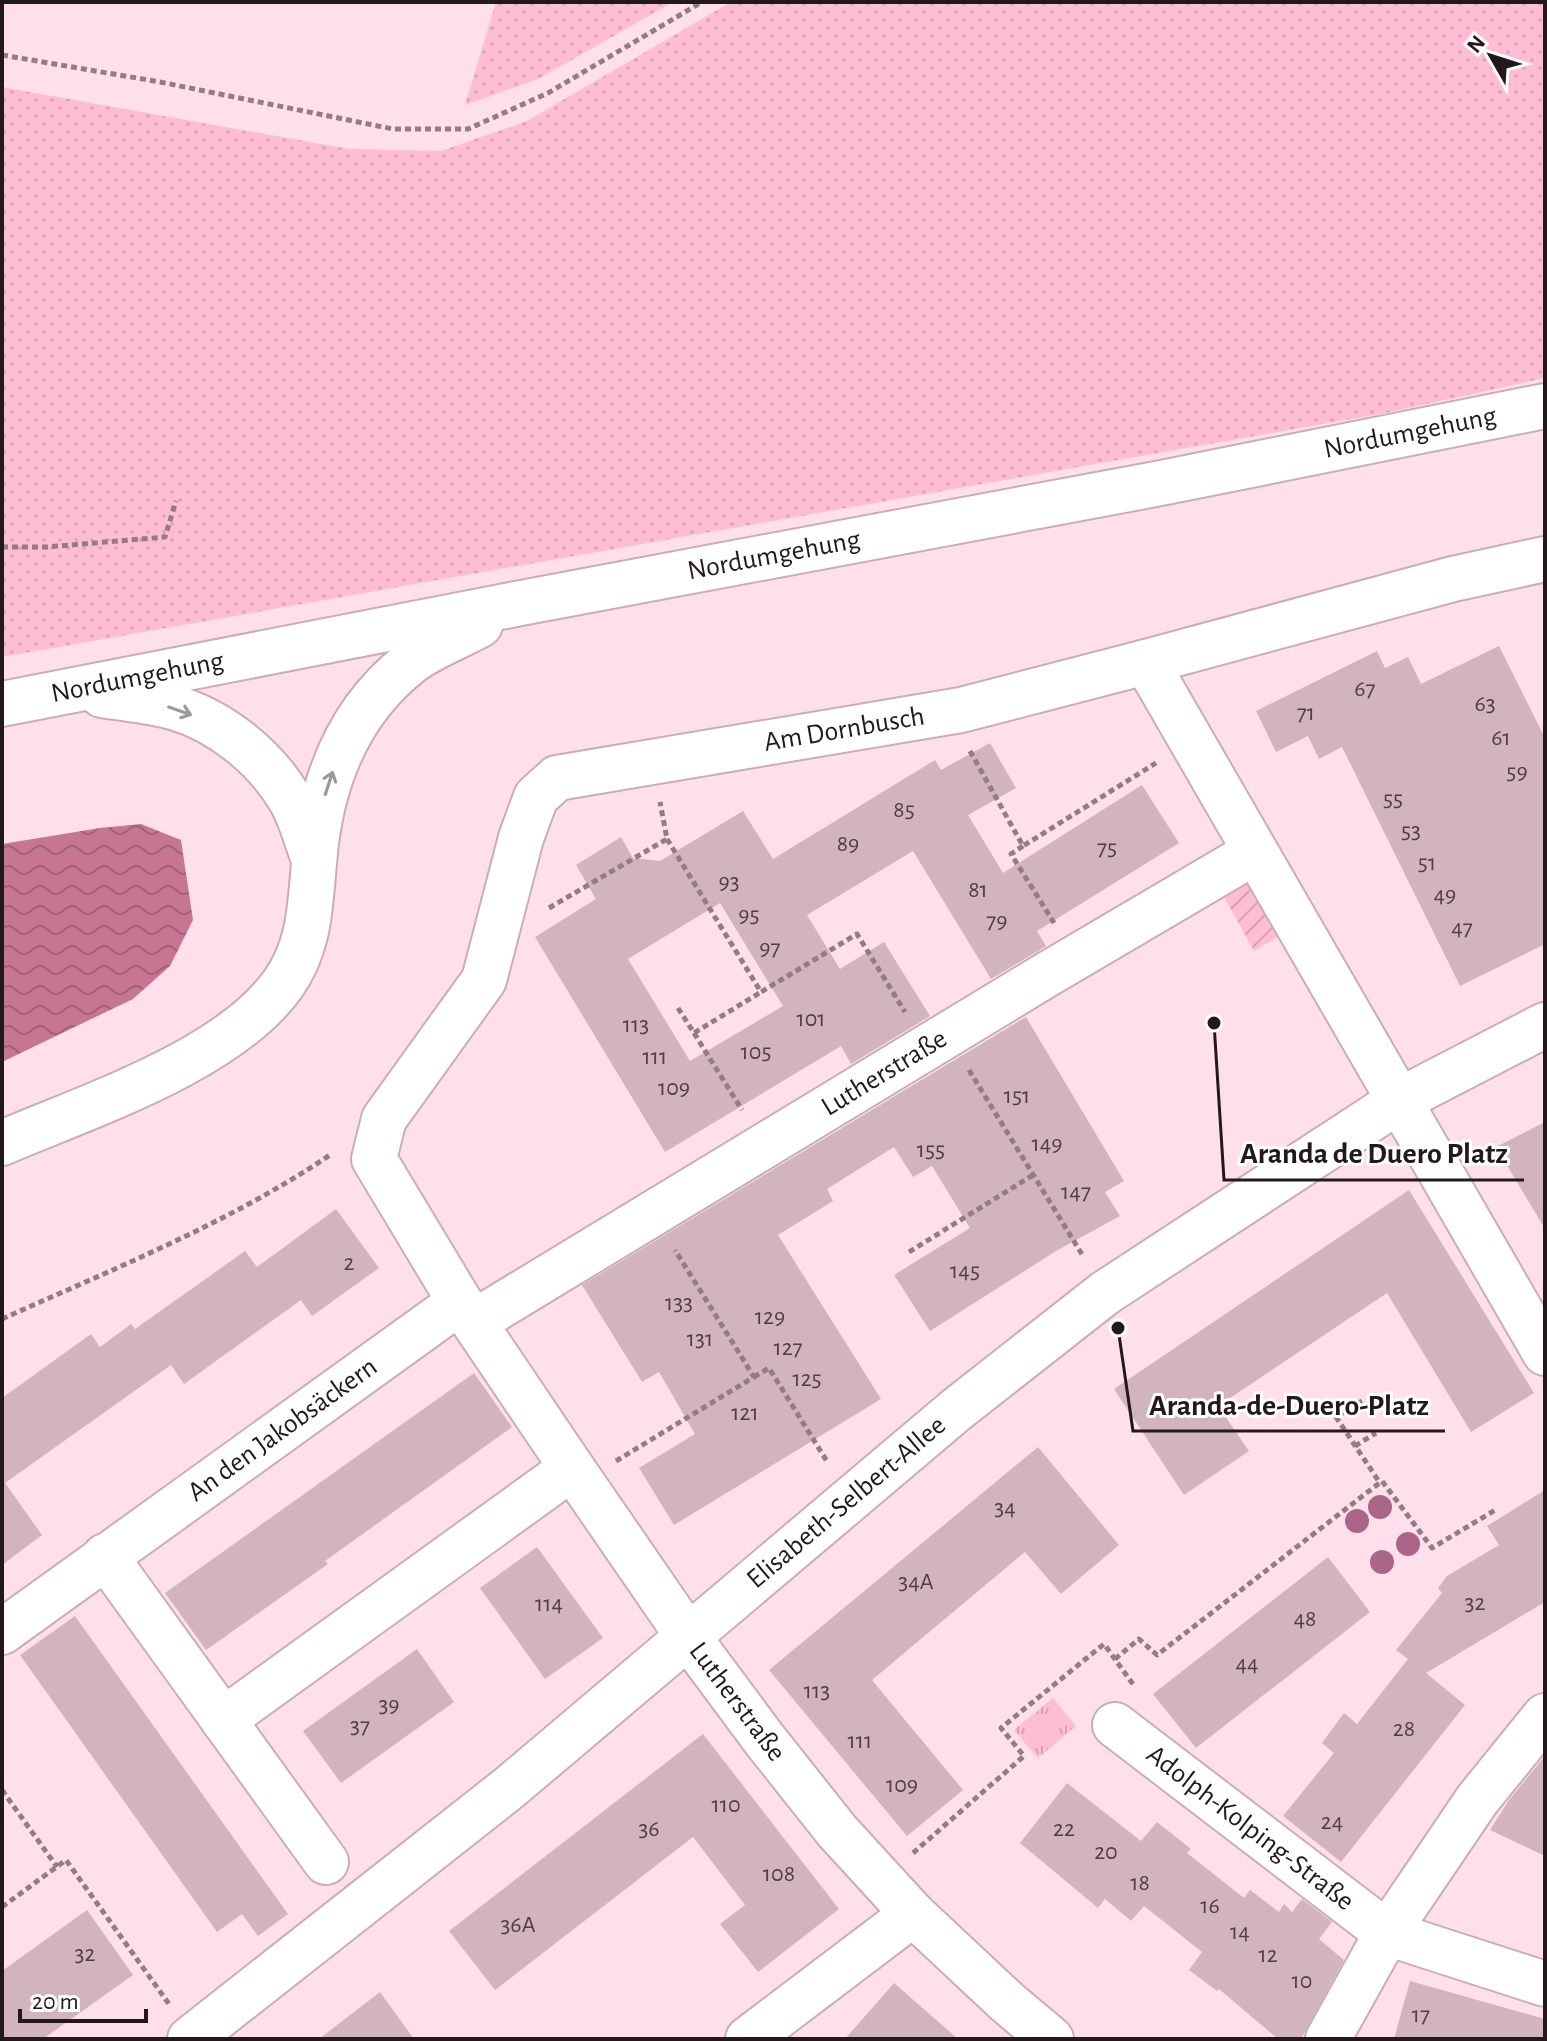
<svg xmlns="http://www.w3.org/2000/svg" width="1547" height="2041" font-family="'Alegreya Sans',sans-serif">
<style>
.grass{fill:url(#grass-dots)}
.park{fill:url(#park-tufts)}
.garden{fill:url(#garden-furrows)}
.water{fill:url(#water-waves)}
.building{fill:#d1b4bd;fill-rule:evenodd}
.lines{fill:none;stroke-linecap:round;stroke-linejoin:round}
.minor-casing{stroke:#caadb6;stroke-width:48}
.major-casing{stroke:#caadb6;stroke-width:48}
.path{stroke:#927d84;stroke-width:5;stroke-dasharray:6 4;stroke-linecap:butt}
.minor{stroke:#fff;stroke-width:44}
.major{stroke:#fff;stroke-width:44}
.tree{fill:#ab6588}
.oneway{stroke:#9c9799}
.labels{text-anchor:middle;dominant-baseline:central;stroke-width:6;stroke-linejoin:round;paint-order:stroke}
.number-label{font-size:24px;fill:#4e3f44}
.street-label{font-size:28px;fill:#23181c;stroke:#fff}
.leader{fill:none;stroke:#23181c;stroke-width:3}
.callout-dot{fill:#23181c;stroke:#fff;stroke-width:3}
.callout-label{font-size:30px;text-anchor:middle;font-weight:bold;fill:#23181c;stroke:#fff;stroke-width:6;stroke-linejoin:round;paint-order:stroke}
</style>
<defs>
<pattern id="grass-dots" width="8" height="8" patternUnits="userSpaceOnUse" patternTransform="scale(2)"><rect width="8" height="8" fill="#febdd2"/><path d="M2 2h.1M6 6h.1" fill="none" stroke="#d9a2b4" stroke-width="1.8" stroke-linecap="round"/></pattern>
<pattern id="park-tufts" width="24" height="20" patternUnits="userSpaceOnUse" patternTransform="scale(2)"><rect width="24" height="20" fill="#febdd2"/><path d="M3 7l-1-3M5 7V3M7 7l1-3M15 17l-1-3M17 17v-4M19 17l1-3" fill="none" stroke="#d9a2b4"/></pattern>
<pattern id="garden-furrows" width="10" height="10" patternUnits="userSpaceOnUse" patternTransform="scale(2)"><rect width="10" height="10" fill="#febdd2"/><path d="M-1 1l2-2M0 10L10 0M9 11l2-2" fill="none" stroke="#d9a2b4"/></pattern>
<pattern id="water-waves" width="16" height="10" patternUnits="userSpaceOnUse" patternTransform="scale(2)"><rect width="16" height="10" fill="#c67693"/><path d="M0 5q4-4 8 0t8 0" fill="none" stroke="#a06077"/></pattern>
</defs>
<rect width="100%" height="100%" fill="#ffe0ea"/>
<g class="grass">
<path d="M496,2h177l-135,77 -73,26z"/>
<path d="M731,2h814v376l-160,35 -1383,244v-570l347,62 92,2 86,-30z"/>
</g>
<path class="park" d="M1053,1698l23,28 -38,32 -24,-28z"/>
<path class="garden" d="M1252,854l46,71 -44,26 -41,-74z"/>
<path class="water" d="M141,824l40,16 12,80 -23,46 -37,33 -131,63v-218l98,-16z"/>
<g class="building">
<path d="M1499,646l46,92v206l-85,42 -118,-239 -23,12 -11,-23 -32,16 -20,-41 121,-60 8,17 23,-11 13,27z"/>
<path d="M990,743l26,45 -48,27 35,58 139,-88 37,58 -142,88 9,15 -55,33 -78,-128 -106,64 33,54 44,-27 46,74 -79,48 -10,-18 -176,106 -130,-215 61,-38 -20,-34 45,-28 12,21 27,3 83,-50 30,48 162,-99 6,10zM720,903l63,103 -93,55 -62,-102z"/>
<path d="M1026,1017l98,164 -19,11 15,24 -64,35 -126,80 -36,-56 76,-47 -38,-62 -19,11 -19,-30 -67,42 6,12 -55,34 103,164 -207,126 -35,-57 56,-34 -36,-62 -17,10 -60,-97z"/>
<path d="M1545,1122v107l-49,-82z"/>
<path d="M1409,1190l125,203 -63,39 -84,-139 -169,113 31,45 -65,44 -70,-106z"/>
<path d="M336,1209l43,59 -67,48 -11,-16 -117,84 -13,-19 -166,118 37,52 -40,30v-167l89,-64 9,13 31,-23 4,5 110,-78 12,16z"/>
<path d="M474,1373l38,54 -187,134 3,3 -122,86 -41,-57z"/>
<path d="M1038,1447l81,98 -58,49 -36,-42 -153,128 91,110 -56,46 -138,-166z"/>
<path d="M1545,1490v112l-119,71 39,32 -124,157 -58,-46 51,-63 -12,-10 22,-30 13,11 51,-65 -12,-9 46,-57 -4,-5 9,-12 52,-31 -12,-19z"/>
<path d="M537,1547l66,91 -58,41 -65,-91z"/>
<path d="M1328,1557l42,55 -174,136 -43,-54z"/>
<path d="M75,1616l213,298 -30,22 -16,-22 -25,18 -197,-277z"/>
<path d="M417,1649l37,53 -113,81 -38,-52z"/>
<path d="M703,1734l136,175 -81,63 -38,-48 25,-19 -52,-68 -198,153 -46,-59z"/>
<path d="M1545,1756v100l-55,-26 19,-30z"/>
<path d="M1067,1783l74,58 16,-19 34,27 -4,4 57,45 6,-8 29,22 5,-8 8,8 10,-13 30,23 -13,17 25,21 -43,79h-23l-59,-50 -2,2 -28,-21 13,-18 -58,-46 -13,15 -26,-22 -7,9 -78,-65z"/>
<path d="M87,1910l46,65 -90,64h-41v-68z"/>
<path d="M1410,1981l135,38v20h-151z"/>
<path d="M894,1983l64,56h-113z"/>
<path d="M380,1992l34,47h-95z"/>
</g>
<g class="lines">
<g class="minor-casing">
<g id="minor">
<path d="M1146,662l399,691"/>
<path id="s1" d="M474,1322l572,-347 209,-123"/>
<path d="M105,1556l221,306"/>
<path id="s2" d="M2,1632l458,-330"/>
<path d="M223,1720l349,-252"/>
<path id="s3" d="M1115,1725l272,208 158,51"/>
<path id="s4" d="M190,2039l319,-251 447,-378 149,-117 295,-193 145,-75"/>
<path d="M748,2039l165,-125"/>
<path id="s5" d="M1051,2039l-44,-37 -94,-88 -76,-83 -73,-92 -75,-101 -117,-170 -112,-166 -86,-143 10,-40 100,-139 37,-142 15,-41 21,-19 404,-68 185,-48 307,-83 92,-20"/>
<path d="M1328,2039l59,-106 90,-133 68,-84"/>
</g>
</g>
<g class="major-casing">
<g id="major">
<path d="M102,695c24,4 50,6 74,13 46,14 90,50 114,91 11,18 16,40 23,58"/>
<path id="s6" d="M2,704l519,-101 640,-120 384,-77"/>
<path d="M2,1143c86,-37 226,-82 281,-159 27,-38 27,-78 31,-121 6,-80 33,-151 97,-201 20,-15 47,-25 69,-37"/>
</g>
</g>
<g class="path">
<path d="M2,55l158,27 233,47h75l80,-36 154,-91"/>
<path d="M2,547h45l118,-10 11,-36"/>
<path d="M970,751l53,95 133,-83"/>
<path d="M667,839l94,153 96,-58 48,78"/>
<path d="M1023,846l-12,8 43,69"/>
<path d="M549,908l118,-69 -7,-37"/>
<path d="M678,1008l16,25 67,-41"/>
<path d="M694,1033l48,77"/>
<path d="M969,1070l114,186"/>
<path d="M909,1252l124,-77"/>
<path d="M2,1319c109,-49 229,-97 328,-164"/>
<path d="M754,1377l15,-9 59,95"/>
<path d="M1362,1401l-26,16 44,66"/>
<path d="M1355,1446l21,-13"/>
<path d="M616,1461l138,-84 -79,-127"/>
<path d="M1115,1659l24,-20 18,16 225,-174 50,67 65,-39"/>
<path d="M2,1790l55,77"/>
<path d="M913,1853l111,-97 -23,-28 103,-84 31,43"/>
<path d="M2,1907l64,-47 103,144"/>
</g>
<use href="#minor" class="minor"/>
<use href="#major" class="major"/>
</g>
<g class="tree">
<circle cx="1380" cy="1507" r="12"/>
<circle cx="1357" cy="1521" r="12"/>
<circle cx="1408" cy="1544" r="12"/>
<circle cx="1382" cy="1562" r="12"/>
</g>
<defs><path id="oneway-shaft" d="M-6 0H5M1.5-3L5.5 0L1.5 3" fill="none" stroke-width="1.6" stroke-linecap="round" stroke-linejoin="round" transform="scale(2)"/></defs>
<g class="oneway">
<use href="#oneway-shaft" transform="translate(180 711) rotate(19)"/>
<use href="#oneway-shaft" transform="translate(329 783) rotate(-72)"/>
</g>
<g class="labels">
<g class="number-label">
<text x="1365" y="689">67</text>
<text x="1485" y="704">63</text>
<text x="1306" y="713">71</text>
<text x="1501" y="738">61</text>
<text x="1517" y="772">59</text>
<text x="1393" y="799">55</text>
<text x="904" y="810">85</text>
<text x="1411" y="831">53</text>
<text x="848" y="844">89</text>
<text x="1107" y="848">75</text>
<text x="1427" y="863">51</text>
<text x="729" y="882">93</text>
<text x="978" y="890">81</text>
<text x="1445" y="895">49</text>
<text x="749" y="915">95</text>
<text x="997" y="921">79</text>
<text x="1462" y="928">47</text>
<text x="770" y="948">97</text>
<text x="811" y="1019">101</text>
<text x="636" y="1025">113</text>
<text x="756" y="1052">105</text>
<text x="655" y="1057">111</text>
<text x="674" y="1088">109</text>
<text x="1017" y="1096">151</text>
<text x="1047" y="1144">149</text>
<text x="931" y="1150">155</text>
<text x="1076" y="1192">147</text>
<text x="349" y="1263">2</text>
<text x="965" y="1271">145</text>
<text x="679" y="1303">133</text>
<text x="770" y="1317">129</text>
<text x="700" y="1339">131</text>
<text x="788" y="1348">127</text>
<text x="807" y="1379">125</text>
<text x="745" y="1413">121</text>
<text x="1005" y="1508">34</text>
<text x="916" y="1582">34A</text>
<text x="1475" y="1603">32</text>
<text x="549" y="1604">114</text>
<text x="1305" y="1619">48</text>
<text x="1247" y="1664">44</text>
<text x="817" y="1691">113</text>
<text x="389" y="1705">39</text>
<text x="360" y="1726">37</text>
<text x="1404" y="1729">28</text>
<text x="860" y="1741">111</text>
<text x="902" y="1785">109</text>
<text x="726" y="1805">110</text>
<text x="1332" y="1822">24</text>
<text x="649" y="1829">36</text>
<text x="1064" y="1829">22</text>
<text x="1106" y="1852">20</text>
<text x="779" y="1874">108</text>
<text x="1140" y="1883">18</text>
<text x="1210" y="1906">16</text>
<text x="518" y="1925">36A</text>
<text x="1240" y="1932">14</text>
<text x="85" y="1954">32</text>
<text x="1268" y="1955">12</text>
<text x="1302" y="1981">10</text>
<text x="1421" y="2015">17</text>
</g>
<g class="street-label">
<text stroke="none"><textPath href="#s6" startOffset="1434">Nordumgehung</textPath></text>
<text stroke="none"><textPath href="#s6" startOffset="786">Nordumgehung</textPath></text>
<text stroke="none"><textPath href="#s6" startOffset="138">Nordumgehung</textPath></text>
<text stroke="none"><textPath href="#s5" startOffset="1838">Am Dornbusch</textPath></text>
<text stroke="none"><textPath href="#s1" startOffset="480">Lutherstraße</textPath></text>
<text stroke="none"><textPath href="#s2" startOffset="346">An den Jakobsäckern</textPath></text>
<text stroke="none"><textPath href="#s4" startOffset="848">Elisabeth-Selbert-Allee</textPath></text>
<text transform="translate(737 1702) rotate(53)">Lutherstraße</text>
<text stroke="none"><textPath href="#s3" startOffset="170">Adolph-Kolping-Straße</textPath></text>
</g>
</g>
<path class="leader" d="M1214 1023L1224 1180H1524M1118 1328L1133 1431H1445"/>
<g class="callout-dot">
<circle cx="1214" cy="1023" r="8"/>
<circle cx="1118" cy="1328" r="8"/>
</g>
<g class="callout-label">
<text x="1374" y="1163">Aranda de Duero Platz</text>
<text x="1289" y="1415">Aranda-de-Duero-Platz</text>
</g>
<rect width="1547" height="2041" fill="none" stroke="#23181c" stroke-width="8"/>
<g transform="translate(1491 56) rotate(309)" stroke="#ffffff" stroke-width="6" paint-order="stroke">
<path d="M0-6L14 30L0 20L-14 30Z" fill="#23181c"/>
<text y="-12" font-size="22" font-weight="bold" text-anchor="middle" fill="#23181c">N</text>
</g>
<path d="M20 2009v12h126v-12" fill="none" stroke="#23181c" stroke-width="4"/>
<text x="32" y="2009" font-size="24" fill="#23181c" stroke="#ffffff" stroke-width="6" paint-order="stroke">20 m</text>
</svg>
